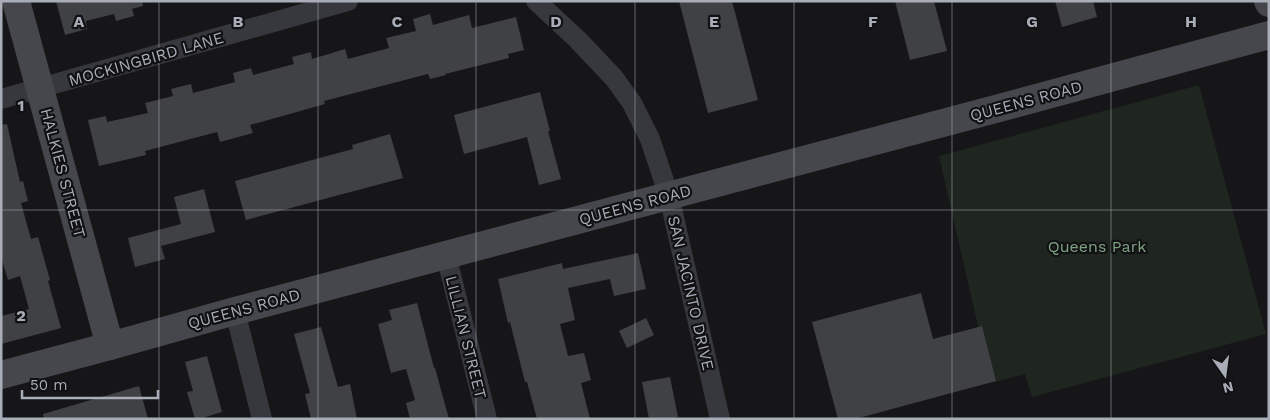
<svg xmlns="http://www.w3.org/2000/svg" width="1270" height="420" font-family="'Work Sans',sans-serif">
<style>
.green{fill:#1e261f}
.building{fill:#404145}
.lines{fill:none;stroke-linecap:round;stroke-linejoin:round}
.street{stroke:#37383d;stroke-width:20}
.secondary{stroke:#45474d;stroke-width:28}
.grid{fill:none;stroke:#a8adb8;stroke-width:1;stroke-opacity:0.55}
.labels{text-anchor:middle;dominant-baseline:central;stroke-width:4.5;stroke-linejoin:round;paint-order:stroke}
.street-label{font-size:16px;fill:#a8adb8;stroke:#111113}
.park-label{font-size:16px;fill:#7fa381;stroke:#111113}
.grid-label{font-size:16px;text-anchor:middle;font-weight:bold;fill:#a8adb8;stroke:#111113;stroke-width:4.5;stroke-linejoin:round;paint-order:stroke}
</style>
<rect width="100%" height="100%" fill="#161618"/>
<path class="green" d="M1199,85l67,249 -234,63 -7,-23 -34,9 -52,-227z"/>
<g class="building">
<path d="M56,1h86l1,5 -11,3 2,7 -18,5 -2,-7 -28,7 1,8 -22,6z"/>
<path d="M679,1h53l26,99 -50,13z"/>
<path d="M895,1h39l13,50 -37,9z"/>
<path d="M1055,1h38l4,16 -35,10z"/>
<path d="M430,14l3,11 36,-10 3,13 44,-11 8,33 -16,4 1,4 -64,16 1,1 -16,4 -2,-5 -104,27 1,3 -75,21 3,8 -33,9 -3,-10 -72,19 1,4 -47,11 -11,-46 18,-4 1,6 41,-9 -3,-10 28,-7 -2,-7 20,-5 2,9 42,-11 -2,-9 18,-5 2,7 41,-11 -2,-7 19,-5 1,7 33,-10 3,10 41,-11 -3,-10 30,-7 -3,-12z"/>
<path d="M540,92l10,39h-2l13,48 -22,6 -12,-48 -63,17 -10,-39z"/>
<path d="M7,124l13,58 3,-1 5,20 -7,2 10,36 7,-2 12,43 -2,1 13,47 -60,16v-28l28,-7 -9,-33 -12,4 -7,-23v-132z"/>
<path d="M390,134l13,44 -157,42 -11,-39 118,-32 -1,-4z"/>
<path d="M204,189l11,43 -54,14 4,13 -30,8 -7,-29 53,-14 -7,-27z"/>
<path d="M638,253l8,36 -32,7 -4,-17 -42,9 7,32 -15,4 8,32 16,-3 7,27 -10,3 9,36h-53l-10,-37h-2l-15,-60 -2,1 -10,-44 64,-16 1,6z"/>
<path d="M921,293l12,46 49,-13 14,55 -141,38h-17l-26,-97z"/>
<path d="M417,303l17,65h1l14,51h-39l-4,-16 9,-3 -9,-31 -15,4 -13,-49 14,-4 -3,-10z"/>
<path d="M646,318l8,17 -27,13 -8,-17z"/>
<path d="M321,327l17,60 12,-3 7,35h-46l-6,-25 5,-1 -16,-59z"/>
<path d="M207,356l15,56 -23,7h-4l-8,-27 6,-1 -8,-29z"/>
<path d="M670,377l8,40 -9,2h-20l-7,-37z"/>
<path d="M139,386l9,33h-104l-1,-5z"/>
</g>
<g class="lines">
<g class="street">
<path d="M536,1l41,38 37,39 18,25 18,36 19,57 51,223"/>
<path d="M1,99l347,-98"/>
<path d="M446,255l41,164"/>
<path d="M235,311l27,108"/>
</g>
<g class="secondary">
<path d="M16,1l94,345"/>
<path d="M1268,1l1,2"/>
<path d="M1,375l109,-29 125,-35 753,-200 281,-76"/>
</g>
</g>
<path class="grid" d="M159,1v418M318,1v418M476,1v418M635,1v418M794,1v418M952,1v418M1111,1v418M1,210h1268"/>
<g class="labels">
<g class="street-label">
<text transform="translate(146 59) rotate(-16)">MOCKINGBIRD LANE</text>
<text transform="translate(1026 101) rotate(-15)">QUEENS ROAD</text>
<text transform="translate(63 173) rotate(75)">HALKIES STREET</text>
<text transform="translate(635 205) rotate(-15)">QUEENS ROAD</text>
<text transform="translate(691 293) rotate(77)">SAN JACINTO DRIVE</text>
<text transform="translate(244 309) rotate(-15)">QUEENS ROAD</text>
<text transform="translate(466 337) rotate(76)">LILLIAN STREET</text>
</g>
<g class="park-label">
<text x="1097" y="246">Queens Park</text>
</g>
</g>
<g class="grid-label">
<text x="79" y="27">A</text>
<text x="238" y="27">B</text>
<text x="397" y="27">C</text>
<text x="556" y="27">D</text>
<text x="714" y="27">E</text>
<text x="873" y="27">F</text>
<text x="1032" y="27">G</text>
<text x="1191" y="27">H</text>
<text x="21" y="111">1</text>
<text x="21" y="321">2</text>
</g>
<rect width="1270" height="420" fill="none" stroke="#a8adb8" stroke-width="5"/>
<g transform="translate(1225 375) rotate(166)" stroke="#111113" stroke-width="4" paint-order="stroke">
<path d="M0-4L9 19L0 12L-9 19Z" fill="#a8adb8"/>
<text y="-8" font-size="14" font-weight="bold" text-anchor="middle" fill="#a8adb8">N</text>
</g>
<path d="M22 390v8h136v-8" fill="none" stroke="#a8adb8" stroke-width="2.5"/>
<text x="30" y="390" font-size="15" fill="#a8adb8" stroke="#111113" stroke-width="4" paint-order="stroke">50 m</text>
</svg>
